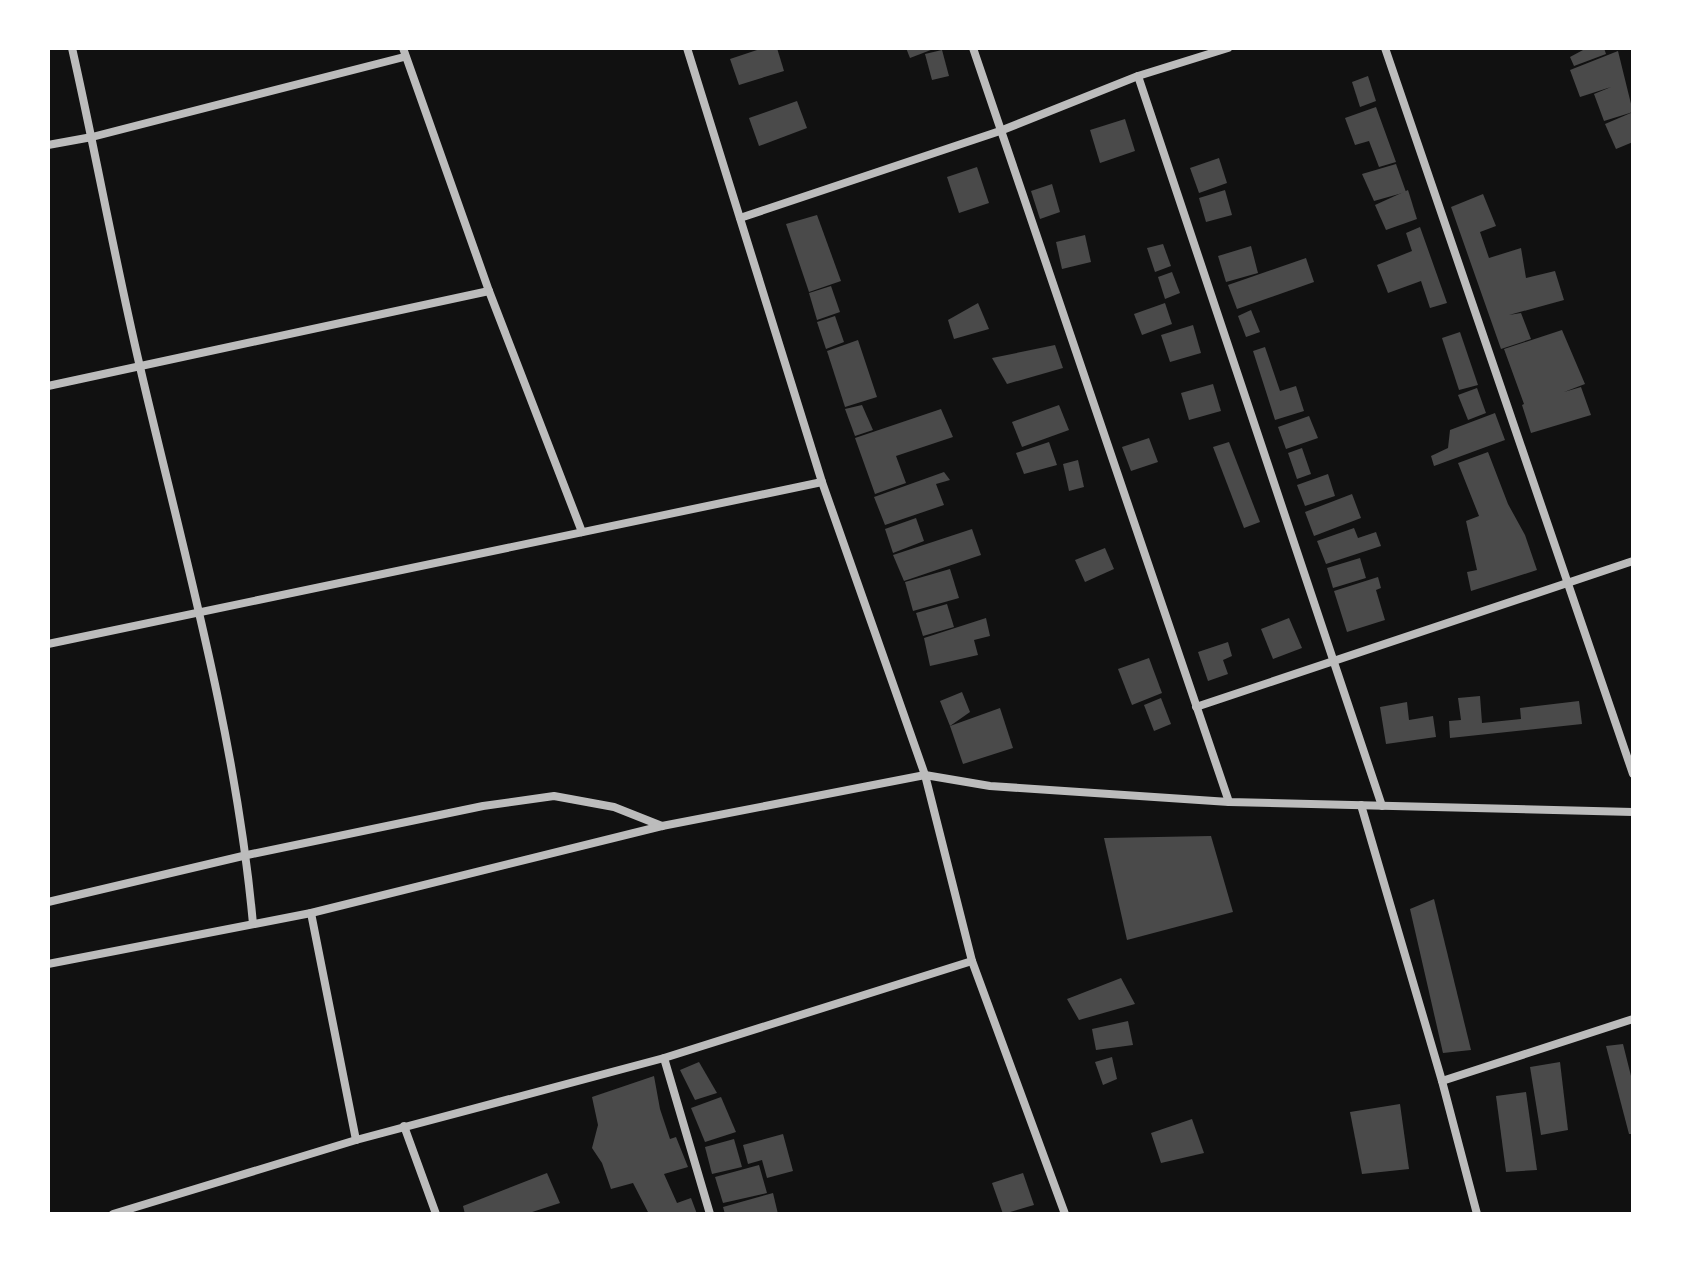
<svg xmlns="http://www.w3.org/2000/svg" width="1681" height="1262" font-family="'PT Sans',sans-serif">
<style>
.building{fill:#4a4a4a}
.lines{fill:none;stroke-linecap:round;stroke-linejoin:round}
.minor{stroke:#bcbcbc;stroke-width:8}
</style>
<rect width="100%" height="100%" fill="#111"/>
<g class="building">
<path d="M763,48h14l7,23 -45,14 -9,-26z"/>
<path d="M906,48h30l-26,10z"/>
<path d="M1583,48h21l2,6 -32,12 -4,-9 13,-7z"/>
<path d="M942,50l7,26 -17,4 -7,-26z"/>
<path d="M1618,51l15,61 -29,9 -10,-27 17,-7 -31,10 -10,-27z"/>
<path d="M1368,76l8,25 -16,6 -8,-25z"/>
<path d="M797,101l10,27 -48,18 -10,-28z"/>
<path d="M1376,107l20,55 -17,5 -10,-26 -14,4 -10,-27z"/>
<path d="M1633,112v30l-17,7 -11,-25z"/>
<path d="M1125,119l10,32 -35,12 -10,-33z"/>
<path d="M1219,158l8,25 -28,10 -9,-25z"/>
<path d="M1396,164l10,28 -32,9 -12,-27z"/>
<path d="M977,167l12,36 -30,10 -12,-36z"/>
<path d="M1052,184l8,28 -20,7 -9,-28z"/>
<path d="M1225,190l7,25 -26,7 -7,-24z"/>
<path d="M1408,190l9,29 -31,11 -11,-25z"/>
<path d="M1483,194l13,32 -16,6 9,26 32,-10 5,30 29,-7 9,29 -55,15 12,-2 10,26 -30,10 -50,-142z"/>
<path d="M817,215l24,66 -32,11 -23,-68z"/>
<path d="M1420,227l27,76 -17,5 -9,-27 -33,12 -11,-28 35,-14 -6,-18z"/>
<path d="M1085,235l6,27 -29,7 -6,-27z"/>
<path d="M1163,244l8,22 -16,6 -8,-24z"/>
<path d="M1251,246l7,27 -32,9 -8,-26z"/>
<path d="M1306,258l8,24 -77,27 -9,-24z"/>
<path d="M1172,272l8,21 -15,6 -7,-22z"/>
<path d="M831,286l9,26 -23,8 -8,-27z"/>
<path d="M978,303l11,26 -35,10 -6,-19z"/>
<path d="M1165,303l7,21 -30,11 -8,-21z"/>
<path d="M1251,310l9,22 -14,5 -8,-21z"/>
<path d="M835,316l9,26 -18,7 -9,-27z"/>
<path d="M1193,325l8,28 -31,9 -9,-27z"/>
<path d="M1562,330l23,54 -21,8 17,-5 10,28 -60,18 -9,-28 2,-1 -20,-55z"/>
<path d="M1460,332l18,53 -19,5 -17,-52z"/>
<path d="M858,340l19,57 -32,10 -18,-56z"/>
<path d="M1055,345l8,23 -56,16 -15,-26z"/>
<path d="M1265,347l15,44 16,-5 8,25 -29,9 -22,-69z"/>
<path d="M1213,384l8,27 -32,9 -8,-27z"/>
<path d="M1477,388l9,25 -18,7 -10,-25z"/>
<path d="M862,405l11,25 -18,6 -10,-27z"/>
<path d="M1059,405l10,25 -47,17 -10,-25z"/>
<path d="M941,409l12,28 -57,19 10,27 -31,11 -20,-56z"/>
<path d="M1495,413l10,27 -71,26 -3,-10 17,-8 2,-18z"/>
<path d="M1309,416l9,22 -32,11 -8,-22z"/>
<path d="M1149,438l9,24 -27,9 -9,-24z"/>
<path d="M1049,442l8,23 -33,9 -8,-21z"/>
<path d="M1229,442l31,80 -16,6 -31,-81z"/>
<path d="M1302,448l9,26 -14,5 -9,-26z"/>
<path d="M1488,452l20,52 17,31 12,35 -66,21 -4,-19 10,-2 -11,-49 13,-5 -21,-53z"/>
<path d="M1078,460l6,27 -15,4 -6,-27z"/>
<path d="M944,472l6,8 -14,4 8,21 -59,20 -11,-28z"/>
<path d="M1328,474l7,22 -30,10 -8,-21z"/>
<path d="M1352,494l9,24 -47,18 -9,-24z"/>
<path d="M916,518l8,23 -31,12 -8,-24z"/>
<path d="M1354,528l4,10 18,-6 5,14 -55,18 -9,-23z"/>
<path d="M972,529l9,26 -77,26 -11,-26z"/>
<path d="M1105,548l9,21 -29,13 -10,-22z"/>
<path d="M1360,558l6,20 -33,10 -6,-20z"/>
<path d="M950,569l9,29 -46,13 -8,-29z"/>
<path d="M1378,577l3,11 -5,2 9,30 -38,12 -13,-41z"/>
<path d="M947,604l7,23 -31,9 -7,-23z"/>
<path d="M986,618l4,18 -16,4 4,15 -48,11 -6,-28z"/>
<path d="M1289,618l13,30 -29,11 -12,-30z"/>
<path d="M1228,642l4,14 -9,4 5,14 -20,7 -10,-29z"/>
<path d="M1149,658l13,35 -30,12 -14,-36z"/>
<path d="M962,692l8,20 -20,14 -10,-25z"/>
<path d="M1480,696l2,27 39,-4 -1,-11 59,-7 3,23 -132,14 -1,-17 12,-1 -3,-22z"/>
<path d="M1161,698l10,26 -17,7 -10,-26z"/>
<path d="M1407,702l2,18 24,-4 3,21 -50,7 -6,-37z"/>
<path d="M1000,708l13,40 -50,16 -13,-38z"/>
<path d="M1211,836l22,76 -106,28 -23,-102z"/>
<path d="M1434,899l37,151 -28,3 -33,-144z"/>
<path d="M1121,978l14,26 -56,16 -12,-21z"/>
<path d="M1128,1021l5,24 -37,5 -4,-21z"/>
<path d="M1623,1044l10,40v50h-4l-23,-88z"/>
<path d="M1112,1057l5,22 -14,6 -8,-23z"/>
<path d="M699,1062l18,31 -22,7 -15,-30z"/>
<path d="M1560,1062l8,68 -27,5 -11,-68z"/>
<path d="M654,1076l6,33 10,30 6,-2 12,30 -24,7 13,29 14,-5 6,16h-48l-16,-31 -22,6 -9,-26 -10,-15 6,-23 -6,-28z"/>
<path d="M1526,1092l11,78 -31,2 -10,-76z"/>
<path d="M721,1097l15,35 -31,10 -14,-34z"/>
<path d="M1400,1104l9,65 -47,5 -12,-62z"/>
<path d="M1192,1119l12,34 -43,10 -10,-30z"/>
<path d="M783,1134l10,37 -26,7 -5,-18 -14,4 -5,-19z"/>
<path d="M734,1139l8,28 -30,7 -7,-27z"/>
<path d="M759,1165l8,28 -44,10 -8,-26z"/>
<path d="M547,1173l13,30 -34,11h-61l-2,-8z"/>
<path d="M1023,1173l11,32 -31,9 -11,-31z"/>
<path d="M773,1193l5,21h-53l-2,-7z"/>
</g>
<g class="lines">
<g class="minor">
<path d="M72,48c24,106 43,213 68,319 43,184 96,369 113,557"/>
<path d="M403,48l86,243 93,241"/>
<path d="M687,48l135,434 103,293 47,186 93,253"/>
<path d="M973,48l256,754"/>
<path d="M1385,48l248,726"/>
<path d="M1138,76l244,730"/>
<path d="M48,145l44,-8 312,-80"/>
<path d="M740,218l260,-87 138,-55 90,-28"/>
<path d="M48,386l441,-95"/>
<path d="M48,644l774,-162"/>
<path d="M1196,707l437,-146"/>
<path d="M1361,805l81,276 35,133"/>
<path d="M48,902l199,-47 236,-49 71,-10 60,11 48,19"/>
<path d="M311,913l45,227"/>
<path d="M48,964l263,-51 351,-87 263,-51 65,11 239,16 404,10"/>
<path d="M664,1058l46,156"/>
<path d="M1442,1081l191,-62"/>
<path d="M404,1126l32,88"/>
<path d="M113,1214l243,-74 308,-82 308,-97"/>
</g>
</g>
<rect width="1681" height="1262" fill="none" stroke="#ffffff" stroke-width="100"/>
</svg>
